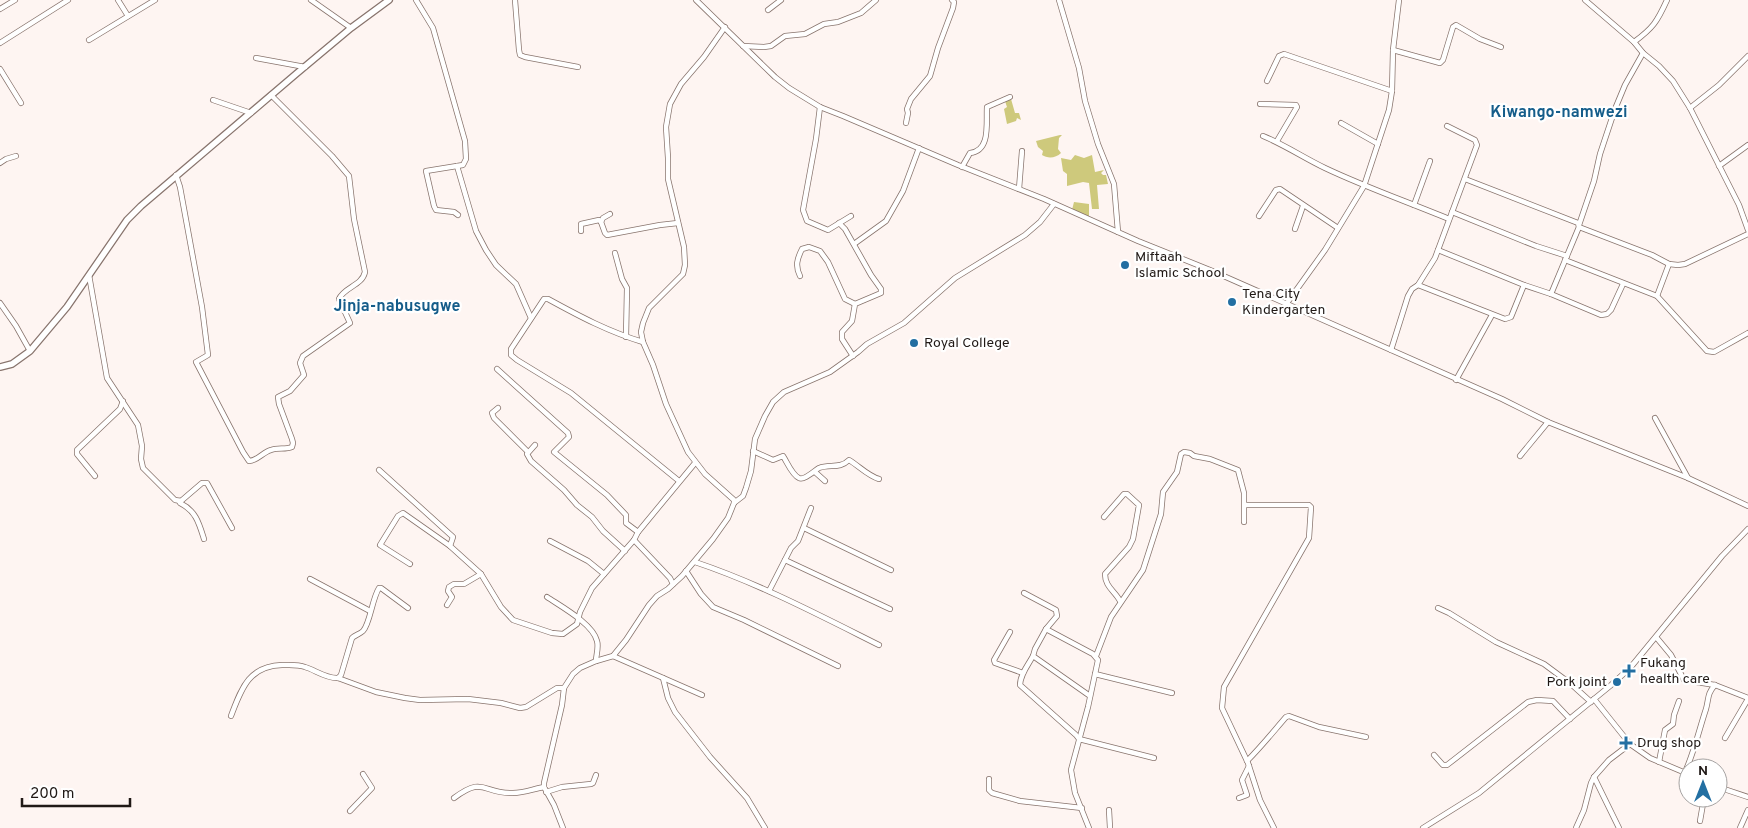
<svg xmlns="http://www.w3.org/2000/svg" width="1748" height="828" font-family="Overpass,sans-serif">
<style>
.green{fill:#cec97c}
.lines{fill:none;stroke-linecap:round;stroke-linejoin:round}
.street-casing{stroke:#88746d;stroke-width:6}
.secondary-casing{stroke:#88746d;stroke-width:8}
.street{stroke:#fff;stroke-width:4.5}
.secondary{stroke:#fff;stroke-width:5.5}
.poi-dot{fill:#236fa2;stroke:#fff;stroke-width:2}
.labels{text-anchor:middle;dominant-baseline:central;stroke-width:4.5;stroke-linejoin:round;paint-order:stroke}
.poi-label{font-size:14px;fill:#201916;stroke:#fff;text-anchor:start}
.quarter-label{font-size:16px;font-weight:bold;fill:#155d8a;stroke:#fff}
</style>
<rect width="100%" height="100%" fill="#fef5f2"/>
<g class="green">
<path d="M1011,99l4,14h4l2,7 -4,-2 -1,3 -9,3 -3,-15 3,-2 -2,-6z"/>
<path d="M1060,135h2l-3,3 -1,11 3,4c-5,5 -13,6 -19,2l1,-4 -5,-4 -2,-6z"/>
<path d="M1075,155l9,3 8,-3 3,17 9,-2 -3,3 2,2h3l2,9 -11,1 2,24h-7l-3,-26 -6,-1 -16,4v-12l-4,-3 -2,-13 10,2z"/>
<path d="M1074,202l15,2v15l-17,-9z"/>
</g>
<g class="lines">
<g class="street-casing">
<g id="street">
<path d="M118,0l10,16"/>
<path d="M311,0l40,28"/>
<path d="M416,0l17,28 32,113 1,18 -3,6 -37,6 8,35 2,4 18,2 4,3"/>
<path d="M515,0l4,50 1,5 5,2 53,10"/>
<path d="M696,0l79,77 14,11 31,19 23,9 115,49 86,34 94,42 72,29 292,129 46,23 140,56 60,28"/>
<path d="M1059,0l20,68 6,33 13,43 16,40 4,48"/>
<path d="M1585,0l49,42 9,11 16,13 14,15 17,27 49,97 9,25"/>
<path d="M0,9l15,-9"/>
<path d="M768,10l13,-10"/>
<path d="M725,27l-21,30 -23,27 -11,20 -4,23 2,31v21l16,68 1,18 -2,9 -34,34 -6,15 -2,9 2,10 10,23 13,39 22,48 17,22 29,26v3"/>
<path d="M89,40l66,-40"/>
<path d="M1634,42c19,-14 23,-20 33,-42"/>
<path d="M0,43l68,-43"/>
<path d="M743,46l21,1 7,-1 14,-10 20,-2 19,-10 14,-2 23,-9 15,-13"/>
<path d="M1393,50l47,13 3,-3 10,-33 3,-2 24,14 21,8"/>
<path d="M256,58l49,9"/>
<path d="M0,69l21,34"/>
<path d="M1267,81l12,-25 5,-2 108,37"/>
<path d="M213,100l38,13"/>
<path d="M1260,104l36,1 1,2 -20,34"/>
<path d="M820,107l-4,32 -13,71 4,11 21,9 23,-14"/>
<path d="M1690,108l29,-23 29,-29"/>
<path d="M906,123l2,-10 -1,-4 4,-10 19,-23 8,-28 15,-40 1,-6 -2,-2"/>
<path d="M1341,123l37,21"/>
<path d="M1263,136c22,9 41,22 62,32 40,19 83,34 124,51"/>
<path d="M0,163l6,-4 10,-3"/>
<path d="M457,166l19,65 10,19 10,15 20,19 15,34"/>
<path d="M1719,166l29,-21"/>
<path d="M962,167l8,-14c21,-2 16,-30 17,-46l23,-10"/>
<path d="M176,175l4,12 22,120 6,48 -12,7 47,90 6,9c8,0 14,-9 22,-11 7,-3 14,0 21,-3l1,-4 -1,-4 -13,-35 -1,-7 12,-6 14,-16 -4,-12 3,-7 47,-33 -11,-24c5,-12 23,-13 26,-27l-11,-53 -5,-43 -17,-20 -61,-61"/>
<path d="M1465,179l113,44 1,4 73,28 17,9 9,1 7,-1 63,-30"/>
<path d="M1019,189l3,-38"/>
<path d="M1414,205l16,-44"/>
<path d="M1452,212l84,34 31,10"/>
<path d="M610,214l-7,4 -2,4 4,11 2,2 53,-10 18,-2"/>
<path d="M1259,216l17,-26 4,-1 58,39"/>
<path d="M839,223l6,6 26,46 10,14v4l-26,11 -3,17 -10,11v7l11,17"/>
<path d="M1579,225l15,-44 6,-27 15,-45 10,-24 18,-32"/>
<path d="M1295,229l8,-23"/>
<path d="M581,231v-7l18,-4 2,2"/>
<path d="M854,244l32,-23 17,-30 16,-43"/>
<path d="M1438,250l86,35 27,9 50,21 6,-1 4,-4 12,-26"/>
<path d="M615,253l7,26 5,9 -1,49"/>
<path d="M1565,260l92,36 50,55 7,1 34,-19"/>
<path d="M89,275l18,103 31,47 4,21 -1,13 2,9 32,32 6,1 21,-18h5l25,45"/>
<path d="M800,276c-5,-10 -3,-17 2,-27l7,-2 11,4 8,11 17,37 10,5"/>
<path d="M1418,285l87,34 6,-2 13,-32"/>
<path d="M1551,294l28,-67"/>
<path d="M1657,296l12,-32"/>
<path d="M0,303l16,23 14,25"/>
<path d="M1287,303l38,-53 39,-64 25,-76 3,-19 1,-41 6,-50"/>
<path d="M643,342c-34,-10 -64,-26 -95,-43h-4l-33,50v6l6,5 54,33 108,88"/>
<path d="M1391,350l17,-54 4,-7 6,-4 17,-27 42,-113 -2,-5 -28,-14"/>
<path d="M497,369l71,64 1,4 -15,15 53,43 19,20v8l12,9"/>
<path d="M1456,380l36,-65"/>
<path d="M498,408l-6,5 2,5 34,34"/>
<path d="M1655,418l33,60"/>
<path d="M535,445l-8,9 4,7 33,29 13,15 15,12 11,14 22,20"/>
<path d="M753,451l20,9 10,-4c4,6 9,19 16,22 5,3 16,-8 20,-10 11,-4 21,1 30,-8 10,6 19,16 30,19"/>
<path d="M1520,456l28,-34"/>
<path d="M379,470l74,67 -3,9 31,28 20,33 12,13 39,13 11,1 14,-10 3,-12 12,-24 42,-48 4,-8 57,-69"/>
<path d="M815,472l10,9"/>
<path d="M95,476l-18,-22v-4l43,-41 3,-8"/>
<path d="M179,501l1,2c16,8 19,20 24,36"/>
<path d="M1245,505h64l2,2 -2,31 -85,149 -2,21 26,55 12,37 14,28"/>
<path d="M1104,517l20,-23h3l12,11 -6,34 -4,8 -24,27c0,13 10,17 15,27"/>
<path d="M804,528l87,42"/>
<path d="M634,540l36,38 3,6"/>
<path d="M550,541l38,20 16,13"/>
<path d="M785,560l105,49"/>
<path d="M695,562c63,21 124,53 184,83"/>
<path d="M410,564l-30,-19 18,-29 5,-3 47,33"/>
<path d="M686,571l15,23 12,13 31,13 94,46"/>
<path d="M310,579l60,32"/>
<path d="M769,591l22,-43 7,-7 13,-33"/>
<path d="M1024,593l32,17 1,6 -11,13 -11,20 -2,7 57,40"/>
<path d="M547,597c15,10 46,27 50,44 2,6 -1,14 -1,20"/>
<path d="M447,605l5,-8 -4,-6 1,-4 5,-3h10l17,-10"/>
<path d="M1438,608l11,5 47,29 48,22 27,20 20,18"/>
<path d="M1046,629l47,25 5,6 -10,47 -17,63 4,23 14,35"/>
<path d="M1010,632l-16,28 1,3 28,10"/>
<path d="M1656,637l15,18 13,25 31,5 33,13"/>
<path d="M613,656l89,39"/>
<path d="M1033,656c-5,9 -13,19 -13,29l56,50 3,4 75,19"/>
<path d="M1096,656l15,-39 32,-47 18,-56 2,-22 14,-20 4,-18 3,-2 6,1 4,3 16,3 28,11 6,23v29"/>
<path d="M1095,674l77,19"/>
<path d="M338,678l3,-3 11,-37c3,-3 8,-4 11,-7 7,-7 9,-32 16,-43h2l27,20"/>
<path d="M663,678l5,20 7,14 35,45 37,41 18,30"/>
<path d="M1594,699l36,45 20,14 38,16"/>
<path d="M231,716c10,-26 17,-50 51,-51 7,0 15,-1 23,2 10,3 22,12 33,11l38,14 29,6 15,2 48,-1 33,4 19,5 6,-1 31,-19h7"/>
<path d="M1725,738l23,-39"/>
<path d="M1434,755l9,10h4l81,-63 9,-2 16,1 17,18"/>
<path d="M1247,761c14,-14 26,-29 39,-44l3,-1 30,11 47,10"/>
<path d="M1659,762l6,-32 8,-6 1,-9 5,-14"/>
<path d="M1685,772c9,-19 14,-42 21,-63 3,-11 1,-15 9,-24"/>
<path d="M1594,777l25,51"/>
<path d="M989,779v11l3,3 28,8 62,7"/>
<path d="M1718,787l30,10"/>
<path d="M546,792l16,-5 29,-3 2,-1 3,-8"/>
<path d="M454,798c31,-23 28,-4 59,-5 11,0 20,-4 31,-6"/>
<path d="M1239,798l8,-3 -5,-15 7,-14"/>
<path d="M1109,810l1,18"/>
<path d="M350,811l22,-23 -9,-14"/>
<path d="M1700,821l4,-23"/>
<path d="M563,828l-9,-23 -10,-18v-4l18,-78 2,-17 9,-14 7,-6 16,-7 17,-5 13,-16 23,-35 8,-9 11,-7 14,-13 31,-37 15,-21 6,-15 9,-7 3,-8 5,-17 4,-32 10,-23 8,-14 11,-10 46,-20 28,-20 9,-8 37,-21 51,-45 70,-43 15,-13 14,-18"/>
<path d="M1423,828l56,-35 131,-107 20,-18 92,-112 26,-27"/>
<path d="M1576,828l8,-18 7,-27 3,-6 15,-17 21,-16"/>
<path d="M1740,828l8,-18"/>
</g>
</g>
<g class="secondary-casing">
<path id="secondary" d="M0,367l12,-3 18,-13 37,-44 60,-87 14,-14 155,-132 55,-46 38,-28"/>
</g>
<use href="#street" class="street"/>
<use href="#secondary" class="secondary"/>
</g>
<g class="poi-dot">
<circle cx="1125" cy="265" r="5"/>
<circle cx="1232" cy="302" r="5"/>
<circle cx="914" cy="343" r="5"/>
<path d="M1626.5 663.5h5v5h5v5h-5v5h-5v-5h-5v-5h5z"/>
<circle cx="1617" cy="682" r="5"/>
<path d="M1623.5 735.5h5v5h5v5h-5v5h-5v-5h-5v-5h5z"/>
</g>
<g class="labels">
<g class="poi-label">
<text x="1135" y="257">Miftaah<tspan x="1135" dy="16">Islamic School</tspan></text>
<text x="1242" y="294">Tena City<tspan x="1242" dy="16">Kindergarten</tspan></text>
<text x="924" y="343">Royal College</text>
<text x="1640" y="663">Fukang<tspan x="1640" dy="16">health care</tspan></text>
<text x="1607" y="682" text-anchor="end">Pork joint</text>
<text x="1637" y="743">Drug shop</text>
</g>
<g class="quarter-label">
<text x="1559" y="113">Kiwango-namwezi</text>
<text x="397" y="307">Jinja-nabusugwe</text>
</g>
</g>
<g transform="translate(1703 783)"><circle r="24" fill="#ffffff" stroke="#a6a3a2"/>
<path d="M0-4L9 19L0 12L-9 19Z" fill="#236fa2"/>
<text y="-8" font-size="14" font-weight="bold" text-anchor="middle" fill="#201916">N</text>
</g>
<path d="M22 798v8h108v-8" fill="none" stroke="#201916" stroke-width="2.5"/>
<text x="30" y="798" font-size="15" fill="#201916" stroke="#ffffff" stroke-width="4" paint-order="stroke">200 m</text>
</svg>
